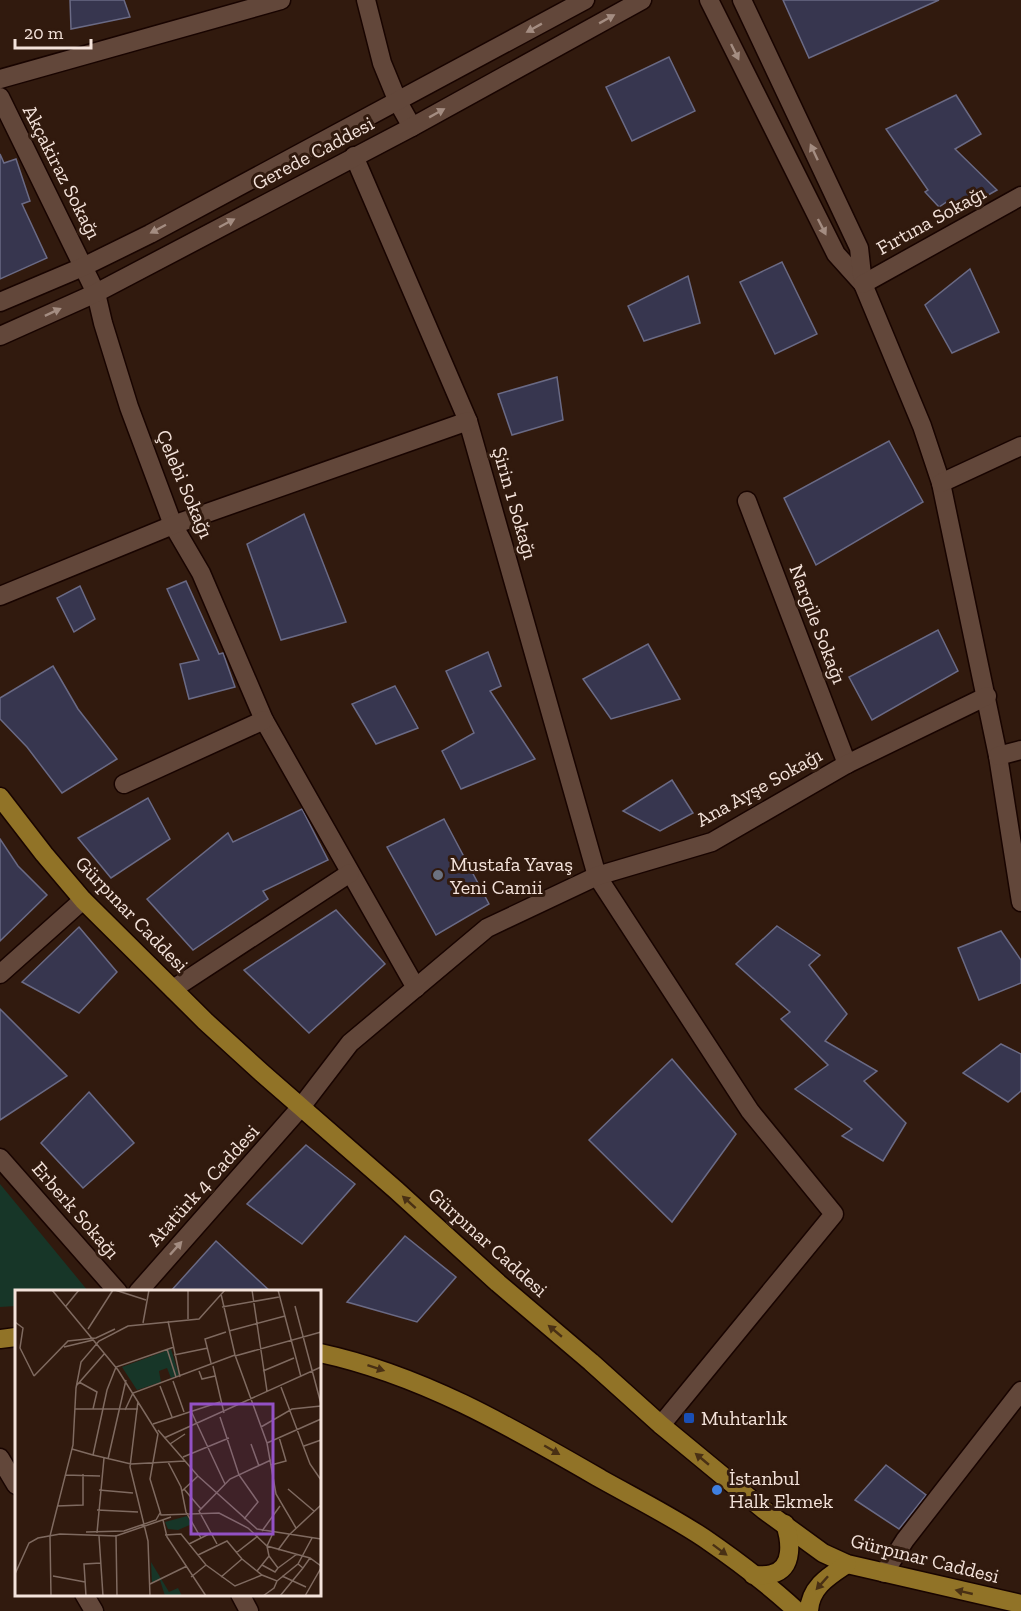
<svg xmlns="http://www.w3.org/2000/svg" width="1021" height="1611" font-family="'Zilla Slab',serif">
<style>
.green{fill:#173628}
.building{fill:#37364f;stroke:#6a6a85;stroke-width:1.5}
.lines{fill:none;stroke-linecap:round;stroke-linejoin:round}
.minor-casing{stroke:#180400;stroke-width:21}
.major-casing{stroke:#180400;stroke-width:21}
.minor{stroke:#62473a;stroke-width:18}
.major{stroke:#917327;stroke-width:18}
.oneway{fill:#a48d82}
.oneway2{fill:#493014}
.worship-dot{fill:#6b7280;stroke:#311a0e;stroke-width:2}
.transit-dot{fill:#1a4fb4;stroke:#311a0e;stroke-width:2}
.shop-dot{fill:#3f7fe0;stroke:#311a0e;stroke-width:2}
.labels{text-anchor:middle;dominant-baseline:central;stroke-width:6;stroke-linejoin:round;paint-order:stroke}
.street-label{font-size:20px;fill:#f4e3db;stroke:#311a0e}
.poi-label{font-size:20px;fill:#f4e3db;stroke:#311a0e;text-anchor:start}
.inset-road{fill:none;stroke:#7f6a60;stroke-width:1.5}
.view{fill:#9351c5;fill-opacity:0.15;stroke:#9351c5;stroke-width:3}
.inset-edge{fill:none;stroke:#f4e3db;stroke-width:3}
</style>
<rect width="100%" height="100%" fill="#311a0e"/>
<path class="green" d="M0,1184l88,107 -72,1v14l-16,1z"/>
<g class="building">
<path d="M70,0h54l6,17 -59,12z"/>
<path d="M783,0h156l-130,58z"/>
<path d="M669,57l26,54 -63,30 -26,-54z"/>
<path d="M956,95l25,39 -26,15 42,41 -37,21 -9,-12 -12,8 -14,-15 3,-2 -42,-61z"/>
<path d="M0,154l4,9 12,-4 14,42 -8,3 25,54 -47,21z"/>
<path d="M782,262l35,72 -42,20 -35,-72z"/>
<path d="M970,269l29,63 -47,21 -27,-48z"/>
<path d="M688,276l12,47 -56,18 -16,-35z"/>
<path d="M557,377l6,43 -51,15 -14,-41z"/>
<path d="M889,441l34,61 -107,63 -32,-67z"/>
<path d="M304,514l42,108 -65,18 -34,-96z"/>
<path d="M186,581l33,73 4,-1 12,34 -46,12 -9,-35 19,-4 -32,-71z"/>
<path d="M80,586l15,33 -21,13 -17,-34z"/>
<path d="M938,630l20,41 -86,49 -23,-43z"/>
<path d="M648,644l32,55 -69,20 -28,-40z"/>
<path d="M488,652l13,34 -11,5 45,68 -74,30 -19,-38 32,-18 -28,-62z"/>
<path d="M53,666l25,43 39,50 -55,34 -35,-46 -27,-28v-21z"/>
<path d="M395,686l23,42 -42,16 -24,-40z"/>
<path d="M672,780l21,33 -33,18 -37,-20z"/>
<path d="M148,798l22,41 -59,39 -33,-40z"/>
<path d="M302,809l26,51 -65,31 5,8 -75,51 -46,-51 81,-66 5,9z"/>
<path d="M444,819l45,85 -53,31 -49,-88z"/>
<path d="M0,839l18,27 29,29 -47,46z"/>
<path d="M336,910l49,54 -76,69 -65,-63z"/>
<path d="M777,926l43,29 -11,10 38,49 -22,27 52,30 -13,10 42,42 -23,38 -41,-25 10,-7 -57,-40 33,-24 -47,-46 9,-7 -54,-48z"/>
<path d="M79,927l38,45 -38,41 -57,-31z"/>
<path d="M1001,931l20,29v23l-42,17 -21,-52z"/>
<path d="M0,1009l67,67 -67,44z"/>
<path d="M1001,1044l20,10v37l-13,11 -45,-29z"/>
<path d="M672,1059l64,75 -64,88 -83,-82z"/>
<path d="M89,1092l45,51 -51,45 -42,-45z"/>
<path d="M306,1145l49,39 -53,60 -55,-40z"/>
<path d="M405,1236l51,41 -39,45 -70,-20z"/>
<path d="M216,1241l55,51h-101z"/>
<path d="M886,1465l40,30 -27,34 -44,-29z"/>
</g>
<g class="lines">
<g class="minor-casing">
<g id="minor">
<path d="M366,0l16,63 16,39 14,25"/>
<path d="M709,0l127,254 27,30"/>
<path d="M742,0l117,248 4,36 59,142 19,57 57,273 23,146"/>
<path d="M0,79l281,-79"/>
<path d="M0,97l96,196 7,30 26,84 44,118 28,48 63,147 152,268"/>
<path d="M354,156l114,265 129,455 153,235 84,103 -173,211"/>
<path d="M863,284l158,-88"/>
<path d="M0,302l85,-36 65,-32 435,-234"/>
<path d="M0,336l96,-43 316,-166 230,-127"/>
<path d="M941,483l80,-37"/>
<path d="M747,501l100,263"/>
<path d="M0,596l173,-71 295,-104"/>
<path d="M998,756l23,-6"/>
<path d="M124,784l140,-64"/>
<path d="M0,974l83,-74"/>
<path d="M173,989l177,-116"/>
<path d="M0,1158l118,134"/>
<path d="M138,1292l163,-185 49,-64 137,-115 110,-52 115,-34 135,-78 140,-68"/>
<path d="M0,1458l16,27"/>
<path d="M884,1573l21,-33 116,-149"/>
<path d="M84,1594l10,17"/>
<path d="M240,1594l9,17"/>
</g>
</g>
<g class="major-casing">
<g id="major">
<path d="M0,797l44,57 39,46 122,121 57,52 134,117 102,93 93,79 70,63 103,85 59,43 24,11 174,40"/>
<path d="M0,1339l16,-2"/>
<path d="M320,1353c102,22 191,74 281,126 34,19 70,37 103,59 32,22 65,47 93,73"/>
<path d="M753,1575c6,0 13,1 19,-1 23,-6 18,-35 13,-50"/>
<path d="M809,1611c1,-24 20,-35 38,-47"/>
</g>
</g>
<use href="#minor" class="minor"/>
<use href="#major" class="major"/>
</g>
<defs><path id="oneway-solid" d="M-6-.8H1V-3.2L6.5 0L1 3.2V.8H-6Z" transform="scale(1.5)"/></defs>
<g class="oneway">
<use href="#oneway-solid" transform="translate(607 19) rotate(-29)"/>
<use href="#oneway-solid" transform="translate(534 28) rotate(151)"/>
<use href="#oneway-solid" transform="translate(735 52) rotate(64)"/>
<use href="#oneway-solid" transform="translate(437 113) rotate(-29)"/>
<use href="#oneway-solid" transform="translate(814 152) rotate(-115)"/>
<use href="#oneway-solid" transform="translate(227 223) rotate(-28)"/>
<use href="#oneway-solid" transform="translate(822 227) rotate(63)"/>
<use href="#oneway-solid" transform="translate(158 229) rotate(152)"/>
<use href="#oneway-solid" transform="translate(53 312) rotate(-25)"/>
<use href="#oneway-solid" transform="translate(176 1248) rotate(-48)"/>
</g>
<g class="oneway2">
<use href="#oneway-solid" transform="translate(409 1202) rotate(-138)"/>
<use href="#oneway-solid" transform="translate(555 1331) rotate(-140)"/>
<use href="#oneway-solid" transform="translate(376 1368) rotate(18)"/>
<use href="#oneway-solid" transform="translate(552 1450) rotate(30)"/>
<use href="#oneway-solid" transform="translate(702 1459) rotate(-140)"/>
<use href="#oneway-solid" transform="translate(720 1550) rotate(37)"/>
<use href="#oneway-solid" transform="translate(822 1583) rotate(132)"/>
<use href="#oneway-solid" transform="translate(964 1592) rotate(-167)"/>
</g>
<circle class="worship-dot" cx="438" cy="875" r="6"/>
<rect class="transit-dot" x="683" y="1412" width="12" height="12" rx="3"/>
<circle class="shop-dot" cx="717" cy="1490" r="6"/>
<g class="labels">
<g class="street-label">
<text transform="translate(313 153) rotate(-28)">Gerede Caddesi</text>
<text transform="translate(62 172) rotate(63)">Akçakiraz Sokağı</text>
<text transform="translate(931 220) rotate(-29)">Fırtına Sokağı</text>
<text transform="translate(185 484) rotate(67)">Çelebi Sokağı</text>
<text transform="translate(515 503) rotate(74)">Şirin 1 Sokağı</text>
<text transform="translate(818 624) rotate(69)">Nargile Sokağı</text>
<text transform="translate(759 787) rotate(-29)">Ana Ayşe Sokağı</text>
<text transform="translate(132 914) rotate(46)">Gürpınar Caddesi</text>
<text transform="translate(203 1185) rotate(-48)">Atatürk 4 Caddesi</text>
<text transform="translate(76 1210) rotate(49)">Erberk Sokağı</text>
<text transform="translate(488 1242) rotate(42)">Gürpınar Caddesi</text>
<text transform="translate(925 1558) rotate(14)">Gürpınar Caddesi</text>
</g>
<g class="poi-label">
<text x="450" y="864">Mustafa Yavaş<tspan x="450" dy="23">Yeni Camii</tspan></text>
<text x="701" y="1418">Muhtarlık</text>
<text x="729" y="1478">İstanbul<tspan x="729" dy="23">Halk Ekmek</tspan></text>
</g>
</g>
<g transform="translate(15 1290)">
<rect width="306" height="306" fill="#311a0e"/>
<path d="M156,59l8,26 -8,3 -4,-10 -8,3 2,11 -24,8 -15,-23zM172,226l5,8 -14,6 -10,-1 -3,-7zM136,272l18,30 9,-4 4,8h-17l-5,-16 -8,3z" fill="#173628"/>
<path class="inset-road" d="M37,0l66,80 40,64 -8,45 11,36 58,-2 29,15 19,18 43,12 11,8M100,0l31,10M173,0v29M237,0l15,101M263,0l23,87M206,4l14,61 32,88 9,51 20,34M51,16l13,-16M280,16l26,98M207,17l57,-10M153,31l12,56M0,32l8,6 -3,20 14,28M128,33l6,-33M73,39l25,-39M214,41l56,-15M49,57l29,-7M152,59l9,28M159,65l34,-7M220,66l86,-24M196,73l-6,-24 21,-7M198,76l11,47M184,81l3,8 13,-3M248,81l31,-13M19,86l34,-35 28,-3 19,-9M158,91l11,31M64,92l18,10 -4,17M62,95l28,-32M145,96l12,31M266,97l29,77 11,16M123,111l-8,66 18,74 2,55M60,119h63M110,120l8,-17 102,-38M176,121l34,73M205,127l19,58 19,27 -14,17M138,134l67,-22M246,137l31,-18 29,-3M143,140l40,46 59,53 64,10M149,148l157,-71M252,153l54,-24M155,154l15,-10M236,154l8,22M289,156l17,-6M57,159l21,6 14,-65 9,-23 58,-20M78,165l38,9 54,-3M168,167l46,-19M93,169l18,-79M153,172l13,25 5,25 15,26M256,175l15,-4 -7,-24M50,185l35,1M169,199l17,20M273,199l26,22M84,200l34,3M167,201l16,-15M42,216l26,-1v-31M82,220l41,2M148,230l4,17 39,59M247,241l18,-25M71,242l38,-1 32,-11 4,-7M82,243l7,-75M101,245l1,61M150,245l16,-1 25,31 29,21 27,-11M274,245l32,-30M84,246l4,60M174,254l22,-11M202,254l-18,-33 31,-32 41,-19M263,260l11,-15M221,263l22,-17M183,265l29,-14 15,18 20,16 15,6 21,-17 5,4 7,-10M283,274l14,-26M247,275l13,7 3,-4 -9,-12M263,278l19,-14M242,281l12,-15 -2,-10 6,-13M0,284l14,-31 9,-5 22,-4 56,2 55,-19M38,286l32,6M267,286l24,11M176,287l15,-12M206,287l21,-18M135,294l37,-18M36,306l-1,-60 23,-91 3,-57 5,-26 18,-21 29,-15 71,-7 26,-29M71,306l-2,-32 17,-1M248,306l11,-8 3,-7M265,306l23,-28M290,306l16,-28"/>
<path class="view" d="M176,114h82v130h-82z"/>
<rect width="306" height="306" class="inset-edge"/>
</g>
<path d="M15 39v9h76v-9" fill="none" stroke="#f4e3db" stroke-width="3"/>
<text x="24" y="39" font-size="18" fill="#f4e3db" stroke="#311a0e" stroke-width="4.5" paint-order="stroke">20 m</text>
</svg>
